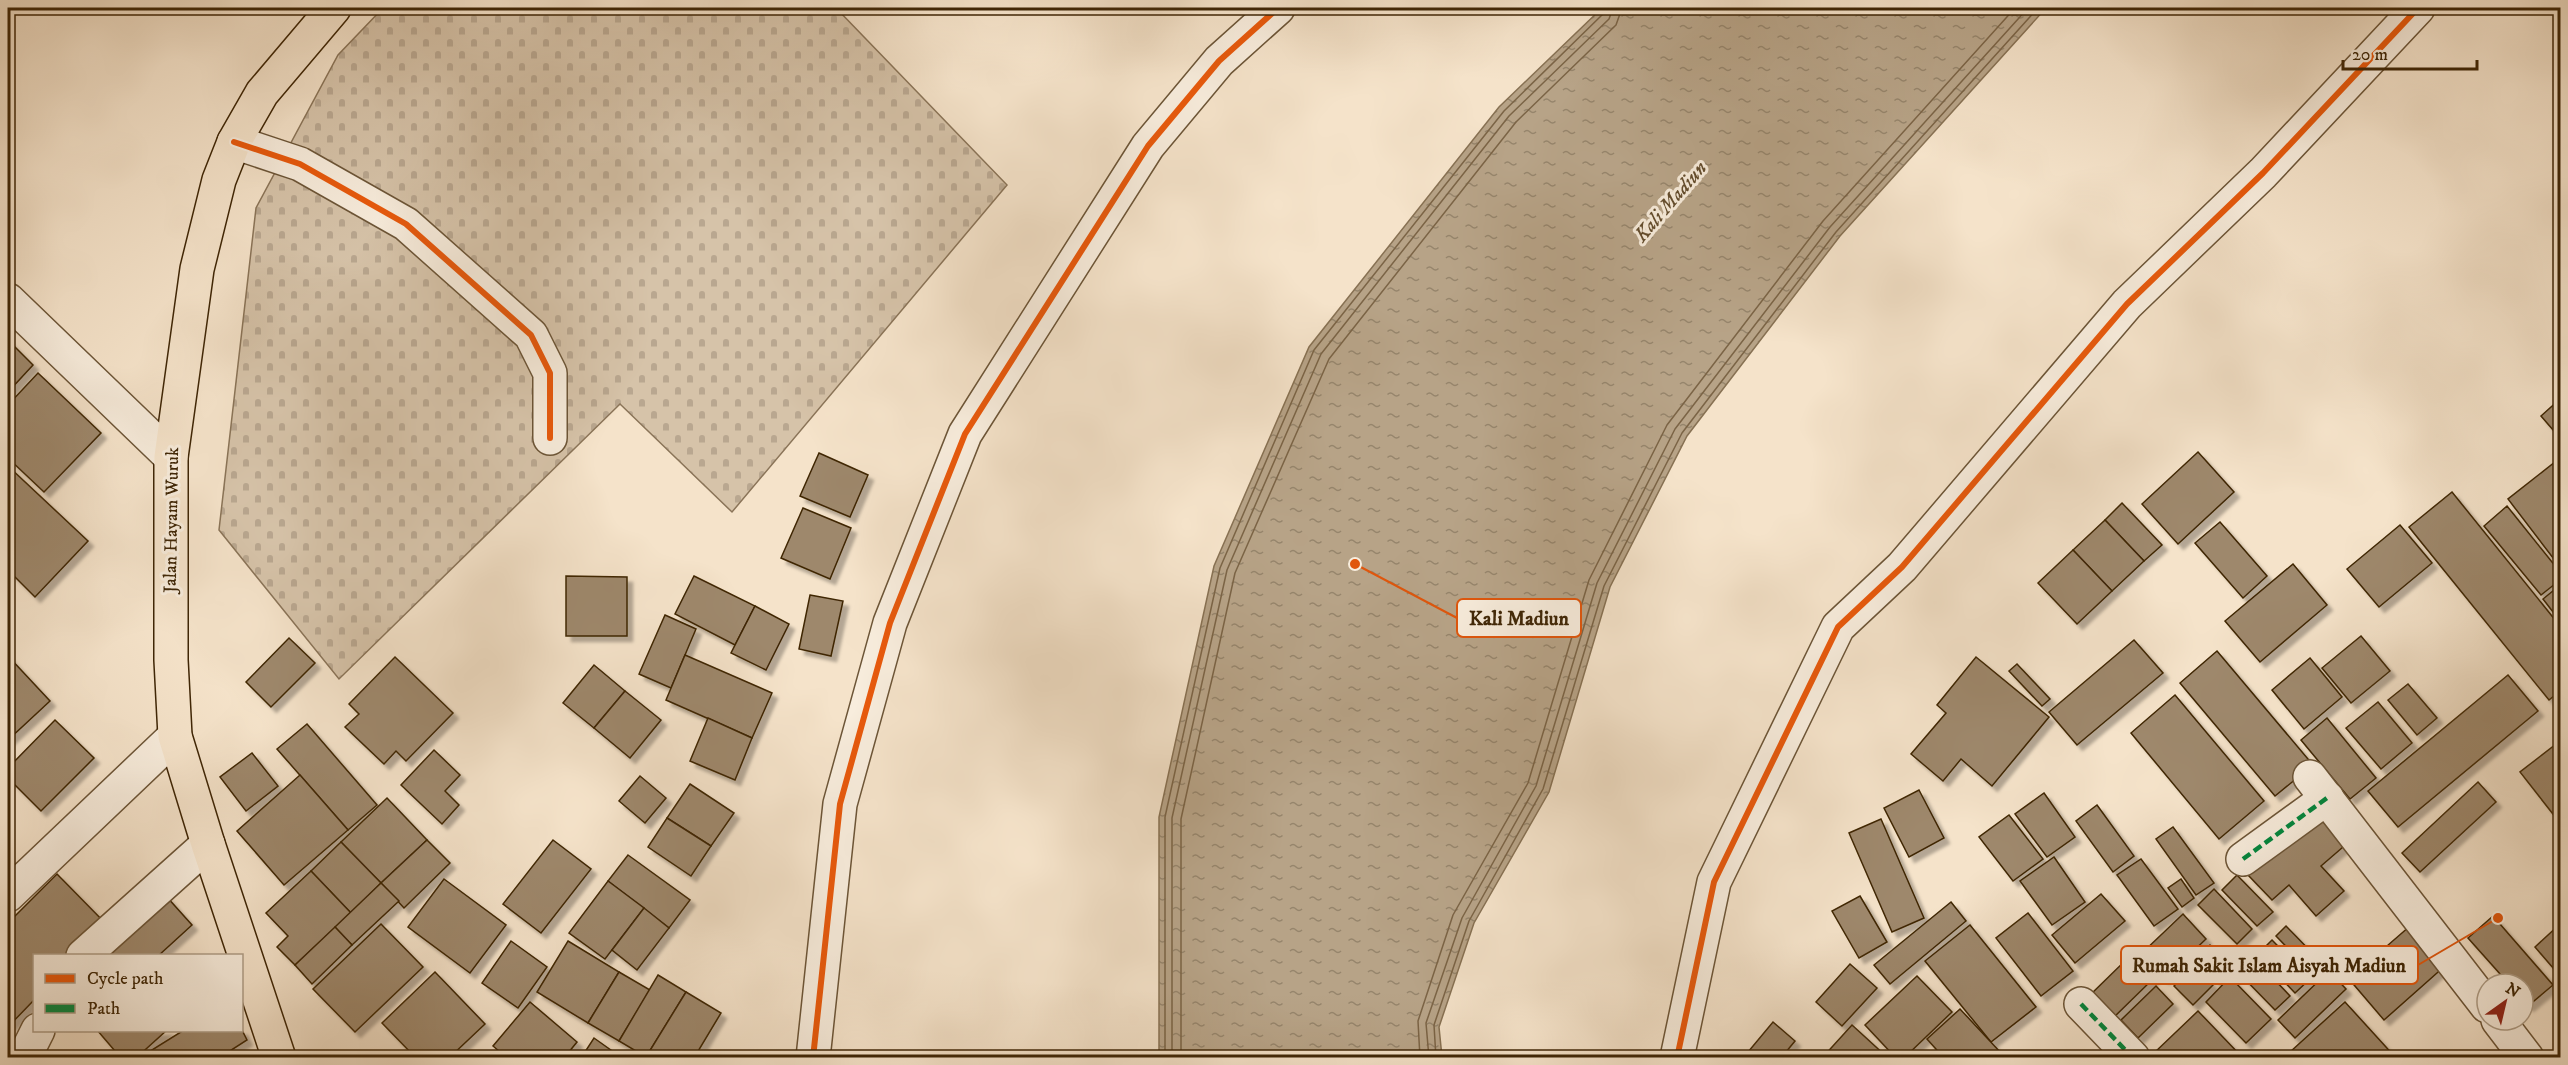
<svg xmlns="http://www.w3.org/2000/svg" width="2568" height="1065" font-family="'IM FELL DW Pica',serif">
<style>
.cemetery{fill:url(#cemetery-stones);stroke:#8a7458;stroke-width:1.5}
.water{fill:url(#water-ripples);stroke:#877153;stroke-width:1.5}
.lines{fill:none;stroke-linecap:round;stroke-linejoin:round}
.shore{stroke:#7b6446;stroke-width:1.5}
.building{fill:#9e886c;stroke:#3f2606;stroke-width:1.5;filter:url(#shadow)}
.minor-casing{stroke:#6c5537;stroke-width:36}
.major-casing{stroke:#3f2606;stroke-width:36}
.minor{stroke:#f8eddd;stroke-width:33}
.major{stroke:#f5e3ca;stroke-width:33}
.quiet{stroke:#00873e;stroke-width:4.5;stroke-dasharray:9 4.5;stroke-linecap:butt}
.cycleway-casing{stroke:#f8eddd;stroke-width:10}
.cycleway{stroke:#e8590c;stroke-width:6}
.labels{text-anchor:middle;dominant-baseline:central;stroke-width:6;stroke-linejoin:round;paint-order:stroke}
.street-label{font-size:18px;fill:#3f2606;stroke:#f8eddd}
.water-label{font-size:20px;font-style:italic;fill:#634c2d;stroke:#f8eddd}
.leader{fill:none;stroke:#e0560c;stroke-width:2}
.callout-dot{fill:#e0560c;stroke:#f8eddd;stroke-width:2}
.callout{fill:#f8eddd;stroke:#e0560c;stroke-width:2}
.callout-label{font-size:20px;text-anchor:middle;font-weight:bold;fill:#3f2606}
</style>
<defs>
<pattern id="cemetery-stones" width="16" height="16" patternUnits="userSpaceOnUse" patternTransform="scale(1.5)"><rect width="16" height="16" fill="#d6c3a9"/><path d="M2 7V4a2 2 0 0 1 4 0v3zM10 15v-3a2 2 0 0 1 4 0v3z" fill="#b9a790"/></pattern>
<pattern id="water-ripples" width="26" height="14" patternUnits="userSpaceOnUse" patternTransform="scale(1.5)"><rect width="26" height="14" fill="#b7a387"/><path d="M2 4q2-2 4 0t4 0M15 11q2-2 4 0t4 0" fill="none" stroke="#96856c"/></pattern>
<filter id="shadow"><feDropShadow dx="5.5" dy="5.5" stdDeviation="1.5" flood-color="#0004"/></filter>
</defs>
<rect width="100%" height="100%" fill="#f5e3ca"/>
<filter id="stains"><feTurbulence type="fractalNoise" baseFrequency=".00333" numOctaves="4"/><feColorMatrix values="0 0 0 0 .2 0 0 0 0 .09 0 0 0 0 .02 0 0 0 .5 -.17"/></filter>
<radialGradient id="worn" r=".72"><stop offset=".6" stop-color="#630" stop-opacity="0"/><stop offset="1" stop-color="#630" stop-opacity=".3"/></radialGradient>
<path class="cemetery" d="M383,8h453l171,177 -275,327 -112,-108 -281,275 -120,-149 37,-322 82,-153z"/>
<path class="water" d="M1602,8h444l-206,228 -153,200 -77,151 -61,205 -75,131 -35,104 3,30h-283v-240l55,-251 95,-219 190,-240z"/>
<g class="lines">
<g class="shore">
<path d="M1165,1058v-241l55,-249 94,-218 190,-239 99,-97 3,-6"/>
<path d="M1172,1058v-240l55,-248 94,-216 188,-238 100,-97 4,-11"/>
<path d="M1181,1058v-239l54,-246 94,-214 187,-237 100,-97 6,-17"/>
<path d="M1420,1058l-2,-37 35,-106 75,-132 61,-203 78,-155 156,-204 192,-213"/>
<path d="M1429,1058l-3,-35 36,-105 74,-132 61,-203 78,-154 155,-202 198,-219"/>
<path d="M1436,1058l-2,-33 35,-104 74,-132 61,-203 78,-153 154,-201 202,-224"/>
</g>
</g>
<g class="building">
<path d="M8,340l25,25 -25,27z"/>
<path d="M38,373l63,60 -57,59 -36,-34v-53z"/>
<path d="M2560,399v39l-19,-22z"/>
<path d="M2198,452l36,40 -56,52 -36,-40z"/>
<path d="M819,453l49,22 -18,42 -50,-21z"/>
<path d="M2560,458v109l-52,-68z"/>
<path d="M8,466l80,75 -53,56 -27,-27z"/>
<path d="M2452,492l108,134v65l-11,9 -140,-173z"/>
<path d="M2122,503l40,42 -18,16 -39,-41z"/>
<path d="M2507,506l53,66v8l-19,15 -57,-69z"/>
<path d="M803,508l48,20 -21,51 -49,-21z"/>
<path d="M2105,520l39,41 -32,30 -39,-41z"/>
<path d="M2220,522l47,54 -24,22 -48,-55z"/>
<path d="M2400,525l32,38 -53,44 -32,-38z"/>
<path d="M2073,550l39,41 -35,33 -39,-41z"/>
<path d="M2293,564l34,41 -67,57 -35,-41z"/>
<path d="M566,576l61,1v59h-61z"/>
<path d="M694,576l61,30 -20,39 -60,-31z"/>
<path d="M2559,586l1,1v34l-17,-22z"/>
<path d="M810,595l33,6 -12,55 -32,-7z"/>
<path d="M755,606l34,18 -23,46 -35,-17z"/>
<path d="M665,615l31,14 -25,59 -32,-14z"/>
<path d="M2361,636l29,35 -39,32 -29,-35z"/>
<path d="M289,638l26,25 -44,44 -25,-25z"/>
<path d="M2134,640l29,33 -86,72 -28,-33z"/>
<path d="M2217,651l96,114 -38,31 -95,-113z"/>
<path d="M685,655l87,38 -20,45 -86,-38z"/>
<path d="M8,656l42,45 -42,39z"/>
<path d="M395,657l58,56 -47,48 -10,-10 -12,13 -39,-37 14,-13 -10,-10z"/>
<path d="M1976,657l73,60 -57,69 -31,-27 -18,22 -32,-27 35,-41 -9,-8z"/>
<path d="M2310,658l32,39 -38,32 -32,-39z"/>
<path d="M2017,664l33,35 -8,7 -33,-35z"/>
<path d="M594,665l31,26 -31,37 -31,-25z"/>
<path d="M2508,675l30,36 -140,116 -30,-36z"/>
<path d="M2408,684l29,34 -20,17 -29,-35z"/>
<path d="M625,691l36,29 -31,38 -36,-30z"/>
<path d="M2175,695l89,106 -45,38 -88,-106z"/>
<path d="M2378,702l34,41 -31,26 -35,-41z"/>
<path d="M708,718l44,20 -17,42 -45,-19z"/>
<path d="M2327,718l49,60 -26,21 -49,-59z"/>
<path d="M55,720l39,38 -53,53 -33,-33v-10z"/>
<path d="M307,724l70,81 -29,25 -71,-81z"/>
<path d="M2560,741v82l-40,-51z"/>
<path d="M434,750l26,25 -15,16 14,14 -17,19 -41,-39z"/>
<path d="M252,753l26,33 -32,25 -26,-34z"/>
<path d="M300,775l48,55 -64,55 -47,-54z"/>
<path d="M640,776l26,22 -21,25 -26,-22z"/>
<path d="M2478,782l18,20 -76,70 -18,-19z"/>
<path d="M690,784l44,29 -23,33 -44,-28z"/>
<path d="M1919,790l25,48 -35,19 -25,-49z"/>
<path d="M2044,793l31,44 -28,20 -32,-43z"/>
<path d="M387,798l40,42 -46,43 -40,-41z"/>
<path d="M2097,805l37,51 -21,16 -37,-51z"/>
<path d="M2322,809l28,32 -29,25 23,25 -28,25 -27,-31 -17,15 -24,-25z"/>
<path d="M2009,815l34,44 -30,22 -34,-44z"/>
<path d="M667,818l44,28 -20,30 -43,-29z"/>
<path d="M1881,819l43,99 -32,14 -43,-99z"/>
<path d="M2173,827l41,56 -18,12 -40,-56z"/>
<path d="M427,840l23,23 -46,45 -23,-25z"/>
<path d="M553,840l38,29 -50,64 -38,-29z"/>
<path d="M341,842l40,41 -30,30 -40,-42z"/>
<path d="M628,855l62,45 -21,28 -61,-47z"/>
<path d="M2054,857l31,45 -33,23 -32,-44z"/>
<path d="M2141,859l37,50 -24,17 -37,-51z"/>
<path d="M311,871l40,42 -56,52 -18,-18 11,-11 -22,-23z"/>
<path d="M57,874l51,52 -29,30h-45v44l-26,27v-104z"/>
<path d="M2237,875l36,37 -16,14 -35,-36z"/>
<path d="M444,879l62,46 -36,48 -62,-46z"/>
<path d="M2181,879l13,19 -12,9 -14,-19z"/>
<path d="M608,881l36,27 -39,51 -36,-26z"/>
<path d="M381,883l18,18 -47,44 -17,-18z"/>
<path d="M2214,889l38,40 -15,15 -39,-39z"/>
<path d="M2101,894l24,27 -50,42 -23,-28z"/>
<path d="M166,896l26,29 -34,31h-60z"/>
<path d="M1860,896l27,46 -28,16 -27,-47z"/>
<path d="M1951,902l15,19 -76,63 -16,-19z"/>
<path d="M644,908l25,20 -32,42 -25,-20z"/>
<path d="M2028,913l45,58 -32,25 -45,-58z"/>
<path d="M2183,914l23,25 -42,40 -23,-25z"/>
<path d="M2493,916l60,69 -25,21 -5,-6v-16h-14l-41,-46z"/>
<path d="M381,924l42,43 -68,65 -42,-43z"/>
<path d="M2560,924v52l-25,-29z"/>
<path d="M1970,925l66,82 -45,35 -66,-81z"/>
<path d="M2286,926l37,38 -10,10 -37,-38z"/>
<path d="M2410,926l36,39 -62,55 -35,-41z"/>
<path d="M335,927l17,18 -40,39 -17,-19z"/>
<path d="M2272,940l38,39 -15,14 -37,-39z"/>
<path d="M511,941l36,26 -29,41 -36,-25z"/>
<path d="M568,941l51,31 -31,51 -51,-31z"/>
<path d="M2210,945l22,22 -16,15 -21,-22z"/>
<path d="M2250,954l40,42 -15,14 -40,-41z"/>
<path d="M2131,955l22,24 -43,42 -23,-23z"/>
<path d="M1850,964l27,24 -35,38 -26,-24z"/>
<path d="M2194,966l19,19 -20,20 -19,-19z"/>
<path d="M2329,971l17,18 -51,49 -17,-18z"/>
<path d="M435,972l50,52 -36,34h-33l-34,-35z"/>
<path d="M619,972l31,18 -31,51 -31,-18z"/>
<path d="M658,975l28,17 -40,65 -27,-16z"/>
<path d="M1917,976l35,36 -48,46h-8l-31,-33z"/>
<path d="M2230,977l41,42 -25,24 -40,-41z"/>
<path d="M2156,986l17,18 -35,34 -17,-18z"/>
<path d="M686,992l35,21 -27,45 -48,-1z"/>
<path d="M530,1002l47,40 -13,16h-57l-14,-12z"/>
<path d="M2345,1002l51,56h-101l-5,-6z"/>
<path d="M1960,1009l42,45 -3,4h-55l-17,-19z"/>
<path d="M2198,1011l45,47h-85l-4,-5z"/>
<path d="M1773,1022l22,19 -14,17h-38z"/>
<path d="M1852,1025l36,33h-66z"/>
<path d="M97,1030h70l-31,28h-15z"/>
<path d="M184,1030h58l5,10 -28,18h-80z"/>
<path d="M594,1038l28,20h-41z"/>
</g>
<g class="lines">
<g class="minor-casing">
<g id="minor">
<path d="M234,142l66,22 106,60 125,111 19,38v65"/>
<path d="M8,300l163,157"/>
<path d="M2310,777l177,229"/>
<path d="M2243,859l84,-61"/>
<path d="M8,895l167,-159"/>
<path d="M83,956l125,-112"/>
<path d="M2081,1004l52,54"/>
<path d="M2498,1020l29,38"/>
<path d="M24,1058l14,-28"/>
<path d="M813,1058l27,-254 50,-181 75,-189 183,-288 71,-85 59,-53"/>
<path d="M1677,1058l37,-176 124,-255 64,-60 225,-263 136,-131 155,-165"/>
</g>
</g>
<g class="major-casing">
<path id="major" d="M279,1058l-71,-214 -33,-108 -4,-76v-203l26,-188 22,-89 15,-38 28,-49 72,-85"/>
</g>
<use href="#minor" class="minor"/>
<use href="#major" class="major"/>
<g class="quiet">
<path d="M2243,859l84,-61"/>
<path d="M2081,1004l52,54"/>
</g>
<g class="cycleway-casing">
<g id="cycleway">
<path d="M234,142l66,22 106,60 125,111 19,38v65"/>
<path d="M813,1058l27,-254 50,-181 75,-189 183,-288 71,-85 59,-53"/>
<path d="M1677,1058l37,-176 124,-255 64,-60 225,-263 136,-131 155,-165"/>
</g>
</g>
<use href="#cycleway" class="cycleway"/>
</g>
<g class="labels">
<g class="street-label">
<text transform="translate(172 520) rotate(-89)">Jalan Hayam Wuruk</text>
</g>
<g class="water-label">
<text transform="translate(1671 202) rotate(-49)">Kali Madiun</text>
</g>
</g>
<path class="leader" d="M1355 564L1457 618M2498 918L2418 965"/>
<g class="callout-dot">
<circle cx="1355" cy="564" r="6"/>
<circle cx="2498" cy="918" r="6"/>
</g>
<g class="callout">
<rect x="1457" y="599" width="124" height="38" rx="6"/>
<rect x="2121" y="946" width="297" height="38" rx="6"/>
</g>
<g class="callout-label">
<text x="1519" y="625">Kali Madiun</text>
<text x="2269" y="972">Rumah Sakit Islam Aisyah Madiun</text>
</g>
<rect width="2568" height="1065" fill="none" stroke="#f5e3ca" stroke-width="30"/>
<rect x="9" y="9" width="2550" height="1047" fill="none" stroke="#3f2606" stroke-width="3"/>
<rect x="15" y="15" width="2538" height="1035" fill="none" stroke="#3f2606" stroke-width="1.5"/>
<rect x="33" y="954" width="210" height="78" fill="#f8eddd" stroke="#ae9d87" stroke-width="1.5"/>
<rect x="45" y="974" width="30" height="9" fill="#e8590c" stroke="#ae9d87" stroke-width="1.5"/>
<text x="87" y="984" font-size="18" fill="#3f2606">Cycle path</text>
<rect x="45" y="1004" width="30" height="9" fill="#00873e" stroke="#ae9d87" stroke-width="1.5"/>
<text x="87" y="1014" font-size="18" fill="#3f2606">Path</text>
<g transform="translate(2505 1002) rotate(34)"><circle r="28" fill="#f8eddd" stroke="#ae9d87" stroke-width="1.5"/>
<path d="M0-4.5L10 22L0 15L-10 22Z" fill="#8f2418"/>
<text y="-9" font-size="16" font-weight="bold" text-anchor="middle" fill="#3f2606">N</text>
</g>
<path d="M2343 60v9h134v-9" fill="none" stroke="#3f2606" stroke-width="3"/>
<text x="2352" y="60" font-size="18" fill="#3f2606" stroke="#f8eddd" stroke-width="4.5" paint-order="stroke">20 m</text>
<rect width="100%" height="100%" filter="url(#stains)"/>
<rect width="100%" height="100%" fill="url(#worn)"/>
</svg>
